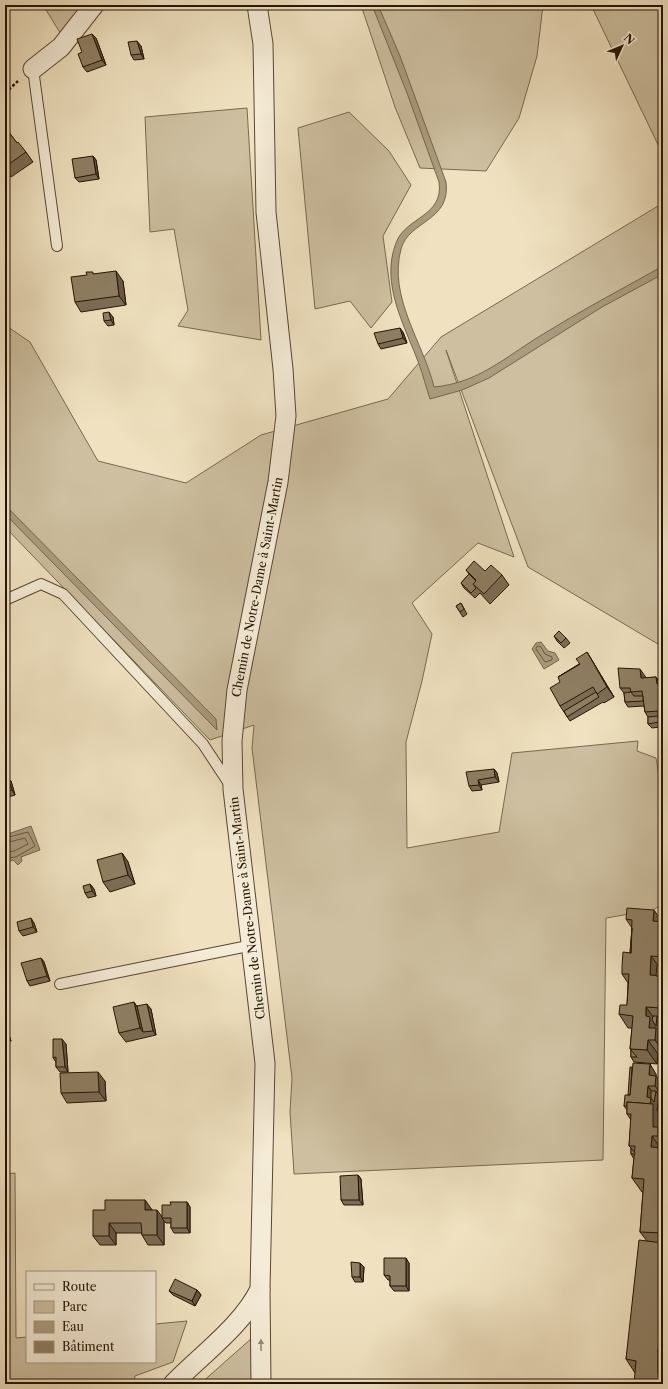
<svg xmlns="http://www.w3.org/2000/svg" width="668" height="1389" font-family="'Libre Caslon Text',serif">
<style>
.green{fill:#cdbfa0;stroke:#796950}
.water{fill:#ab9c7f;stroke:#75654c}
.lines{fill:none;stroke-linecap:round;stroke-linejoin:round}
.shore{stroke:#685840;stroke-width:1}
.service-casing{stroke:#584730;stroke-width:12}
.minor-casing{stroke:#584730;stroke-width:21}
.path{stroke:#251300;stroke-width:2.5;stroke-dasharray:3 2;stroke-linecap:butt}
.service{stroke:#f5ecd7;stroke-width:10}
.minor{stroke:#f5ecd7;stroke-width:19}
.wall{fill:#7b6d56;stroke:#251300}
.shaded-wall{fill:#645946;stroke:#251300}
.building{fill:#8f7f64;stroke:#251300}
.oneway{fill:#978a76}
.labels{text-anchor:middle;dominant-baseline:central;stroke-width:3;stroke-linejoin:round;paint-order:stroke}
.street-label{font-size:12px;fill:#251300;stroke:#f5ecd7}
</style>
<rect width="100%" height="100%" fill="#f0e2c1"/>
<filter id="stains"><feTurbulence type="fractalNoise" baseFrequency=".005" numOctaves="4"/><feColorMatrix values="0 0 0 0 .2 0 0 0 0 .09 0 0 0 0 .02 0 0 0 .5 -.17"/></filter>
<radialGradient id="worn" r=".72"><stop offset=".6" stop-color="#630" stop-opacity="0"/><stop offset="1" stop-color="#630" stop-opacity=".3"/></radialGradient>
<g class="green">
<path d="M43,5h42l-23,31z"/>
<path d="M361,5h182l-6,51 -18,62 -33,53 -66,-3 -25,-61z"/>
<path d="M591,5h72v150z"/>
<path d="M247,108l14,232 -83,-14 10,-16 -14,-81 -24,3 -5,-115z"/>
<path d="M349,112l40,39 22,34 -28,51 9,66 -21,26 -21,-27 -35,8 -17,-181z"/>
<path d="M663,203v444l-135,-80 -82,-217 68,207 -36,-14 -66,60 20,31 -10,47 -16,61 1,106 92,-16 13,-79 126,-12 -1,10 19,7 7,43v103l-10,6 -47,8 -3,242 -309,14 -4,-62 2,-34 -40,-330 2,-23 -44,15 -205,-213v-202l25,17 68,119 88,22 75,-48 127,-36 53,-62z"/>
<path d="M15,1173l1,165 11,-1v25h128v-38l32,-3 -14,41 -38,14 -1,8h-129v-210z"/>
<path d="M253,1337l-1,47h-52z"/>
</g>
<g class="water">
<path d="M372,5h6l22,51 46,126c5,40 -37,38 -45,67 -13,48 22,93 33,138 44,-4 70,-29 106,-51 40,-25 82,-47 123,-70v8l-61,33 -113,71 -27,12 -32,9c-4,-12 -7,-24 -11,-35 -14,-38 -39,-80 -23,-121 9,-26 48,-26 43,-61l-32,-89z"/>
<path d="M5,505l211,214 1,11 -212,-216z"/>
<path d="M541,642l7,9 7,2 4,7 -15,9 -12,-20 4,-6z"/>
<path d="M31,826l9,24 -19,7 1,4 -4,4 -5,-5 -8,3v-28z"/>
</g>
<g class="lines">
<g class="shore">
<path d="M538,646l3,1 4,7 7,3v3l-7,2 -9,-13z"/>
<path d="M5,838l23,-6 7,14 -19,11 -11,1"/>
<path d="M5,843l20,-5 3,6 -14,7 -9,2"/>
</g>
<g class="service-casing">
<g id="service">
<path d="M33,69l24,177"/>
<path d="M5,600l36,-16 22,10 140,150 27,41"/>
<path d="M60,984l193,-39"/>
</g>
</g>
<g class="minor-casing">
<g id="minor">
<path d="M33,69l28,-22 33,-42"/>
<path d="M260,1289l1,95"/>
<path d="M173,1384c27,-28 70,-59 87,-95l5,-226 -32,-274 -1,-48 5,-51 41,-208 8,-66 -3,-47 -17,-157 -3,-168 -6,-39"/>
</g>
</g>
<path class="path" d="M5,93l13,-12"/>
<use href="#service" class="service"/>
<use href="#minor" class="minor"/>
</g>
<g class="wall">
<path d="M96,38l10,27 -19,7 -4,-5 -1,-15z"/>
<path d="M141,46l3,13 -10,1 -3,-5z"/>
<path d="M5,127l12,16 9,9 7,10 -22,15 -6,-9z"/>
<path d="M93,156l3,4 3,19 -20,3 -4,-4z"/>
<path d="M94,274l29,7 3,24 -45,7 -6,-10z"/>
<path d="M113,317l1,8 -6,1 -4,-5z"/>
<path d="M403,332l4,11 -26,6 -3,-5z"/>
<path d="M466,570l19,1 17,4 7,10 -19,19 -10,-11 -5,5 -11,-10 -3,-5 8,-9z"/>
<path d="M461,603l6,11 -4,3 -7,-11z"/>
<path d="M554,636l12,2 4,5 -6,5 -7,-7z"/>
<path d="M587,652l27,45 -10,6 -1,-1 -33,19 -10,-15v-24l19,-18z"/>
<path d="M656,677l5,7h2v48l-3,-5 -8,1 -4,-4v-7l-3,-5 -1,-6 -16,1 -3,-5 -1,-9 -4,-5 26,-10z"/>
<path d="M494,769l3,4 2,9 -18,3 1,5 -10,1 -3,-5z"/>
<path d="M5,777h2l4,4 4,14 -10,3z"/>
<path d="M122,853l6,9 7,22 -25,8 -7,-10z"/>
<path d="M90,884l4,5 2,7 -8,2 -3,-5z"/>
<path d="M626,919h37v102h-2l-2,12 4,5v16h-5l-1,10 -23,-2 -3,-5v-7l-1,-1 2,-21h-4l-9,-14 8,-9 1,-22 -6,-9 8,-21 2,-25z"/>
<path d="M34,923l3,9 -14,4 -4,-5z"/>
<path d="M41,958l3,4 6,19 -20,5 -3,-5z"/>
<path d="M137,1006l14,3 5,26 -30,7 -7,-9z"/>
<path d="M5,1028l3,4 3,9 -6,1z"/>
<path d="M66,1044l2,28h-8l-4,-5v-5l-3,-4z"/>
<path d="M656,1074v2l7,9 -1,11h-3l-2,14 5,8v16h1v250l-28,-11 -9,-14 21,-118 -7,-9 3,-40h-1l-10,-14 2,-19 -3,-5v-6l-2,-2 2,-26 -4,-6v-4l-3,-4 4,-11z"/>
<path d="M105,1081l1,20 -39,2 -6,-10z"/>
<path d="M358,1175l3,4 2,26h-19l-3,-5z"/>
<path d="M145,1200l7,10 10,7 9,-12 16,-3 3,5v26h-16l-3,-5v-5h-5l-2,-2v24h-16l-6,-10v-2h-26v12h-16l-7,-9 12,-26z"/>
<path d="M360,1263l4,4 -1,15h-8l-3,-5z"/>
<path d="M409,1263v28h-15l-4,-5v-6h-2l-4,-5z"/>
<path d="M197,1290l4,5 -6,11 -22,-11 -4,-4z"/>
</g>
<g class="shaded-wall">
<path d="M92,34l4,4 10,27 -4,-5z"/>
<path d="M137,41l4,5 3,13 -3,-5z"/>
<path d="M93,156l3,4 3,19 -3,-5z"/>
<path d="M116,271l7,10 3,24 -7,-9z"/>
<path d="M109,312l4,5 1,8 -3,-5z"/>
<path d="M400,328l3,4 4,11 -4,-5z"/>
<path d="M587,652l27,45 -7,-10z"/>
<path d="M640,669l7,10 -6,-1z"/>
<path d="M656,677l6,10 -5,-3z"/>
<path d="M494,769l3,4 2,9 -4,-5z"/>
<path d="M7,777l4,4 4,14 -3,-5z"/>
<path d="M478,780l3,5 1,5 -3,-5z"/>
<path d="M122,853l6,9 7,22 -7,-9z"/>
<path d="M90,884l4,5 2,7 -4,-5z"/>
<path d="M654,910l9,13 -10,-2z"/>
<path d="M31,918l3,5 3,9 -4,-5z"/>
<path d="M651,956l10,13 -5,15 -6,-9z"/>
<path d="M41,958l3,4 6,19 -3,-5z"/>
<path d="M662,965l1,2v45l-3,-4v-24z"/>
<path d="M134,1002l6,9 3,21 -3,-4z"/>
<path d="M147,1004l4,5 5,26 -3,-4z"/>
<path d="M646,1007l10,14 1,-5 4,5 -2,12 4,5v13l-8,-11 -6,-12 -3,-12z"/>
<path d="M5,1028l3,4 3,9 -4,-5z"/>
<path d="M62,1039l4,5 2,28 -3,-5z"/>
<path d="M648,1040l10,14 -1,10 -10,-14z"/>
<path d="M650,1064l6,10v2l7,9 -1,11 -7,-10 -6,-11z"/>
<path d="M98,1072l7,9 1,20 -7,-9z"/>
<path d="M648,1086l7,10 1,-5 3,5 -2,14 5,8 1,26 -5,-8 -5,-9 -6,-30z"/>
<path d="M652,1136l9,13v-4l2,2v16l-12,-16z"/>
<path d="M358,1175l3,4 2,26 -4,-5z"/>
<path d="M145,1200l7,10h-7z"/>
<path d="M187,1202l3,5v26l-3,-5z"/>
<path d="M157,1210l6,8h-1l2,3v24l-7,-10z"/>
<path d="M109,1223l7,10v12l-7,-9z"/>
<path d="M406,1258l3,5v28l-3,-5z"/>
<path d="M360,1263l4,4 -1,15 -3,-5z"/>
<path d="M197,1290l4,5 -6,11 -3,-5z"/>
<path d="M661,1318l2,3v25l-4,-6z"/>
<path d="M658,1349l5,8v24l-5,-7z"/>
</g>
<g class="building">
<path d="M92,34l10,26 -19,7 -5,-13 4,-2 -5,-13z"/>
<path d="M137,41l4,13 -10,1 -3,-13z"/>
<path d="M5,127l12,16 1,-1 8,10 -21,15z"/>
<path d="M93,156l3,18 -21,4 -3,-19z"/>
<path d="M116,271l3,25 -44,6 -4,-25 16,-2 -1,-3h7v2z"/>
<path d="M109,312l2,8 -7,1 -1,-8z"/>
<path d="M400,328l3,10 -25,6 -4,-11z"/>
<path d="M474,561l11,10 6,-6 11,10 -18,19 -11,-10 3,-4 -10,-10z"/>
<path d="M469,574l7,7 -3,3 3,4 -5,5 -10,-10z"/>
<path d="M461,603l3,6 -4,3 -4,-6z"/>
<path d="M559,631l7,7 -5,5 -7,-7z"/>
<path d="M587,652l20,35 -10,7 -4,-7 -33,19 -10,-18 10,-6 -2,-5 22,-13 -4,-5z"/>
<path d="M579,664h1l-22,13z"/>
<path d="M618,668l22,1 1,9 15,-1 1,7h6v42h-4l-1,-15 -13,1 -3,-21 -11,1 -1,-4h-10z"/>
<path d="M596,692l3,5 -32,20 -3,-6z"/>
<path d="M631,692l3,4h9v5l-18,1 -1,-9z"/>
<path d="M658,716l1,6 -11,2v-7z"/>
<path d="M494,769l1,8 -17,3 1,5 -10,1 -3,-14z"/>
<path d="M5,777h2l5,13 -7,2z"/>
<path d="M122,853l6,22 -25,7 -6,-22z"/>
<path d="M90,884l2,7 -7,2 -2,-7z"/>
<path d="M627,908l27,2 -1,11 10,1v35l-12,-1 -1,19 13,1 -3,32 -14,-1v9l4,1 -1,11h7l-1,12h-7l-1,10 -17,-1 3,-33 -14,-2 1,-9h7l2,-31h-7v-8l1,-14 8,1 1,-33 -6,-1z"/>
<path d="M31,918l2,9 -14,4 -2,-9z"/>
<rect x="660" y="919" width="3" height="3"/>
<path d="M632,928l-1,25h-1z"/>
<path d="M41,958l6,18 -20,5 -6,-18z"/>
<path d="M657,965h5l-1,11h-5z"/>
<path d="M134,1002l6,26 -21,5 -6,-26z"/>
<path d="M147,1004l6,27 -10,1 -6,-26z"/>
<path d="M653,1016h4l-1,10 -4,-6z"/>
<path d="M5,1029l2,7h-2z"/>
<path d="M53,1039h9l3,28h-9v-10l-3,1z"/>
<path d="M631,1050l6,7h-6z"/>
<path d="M633,1063l17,1 -1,11 7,1 -1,10h-7l-1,11 4,1 -1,6 -23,-2v4h-3l1,-11h5z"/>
<path d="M630,1067h2l-2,28h-2z"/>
<path d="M98,1072l1,20 -38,1 -1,-20z"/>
<path d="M651,1091h5l-2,11 -3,-4z"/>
<path d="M627,1102l26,2v23h5v9h-6l-1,11 11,1 -1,13h2v72l-23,-1 4,-53 -12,-1 3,-32h-6l2,-32h-4z"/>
<rect x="658" y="1145" width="3" height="3"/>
<path d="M631,1148l4,5v1h-4z"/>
<path d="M358,1175l1,25h-18l-1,-24z"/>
<path d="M105,1200h40v10h12v25h-15l-1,-12h-32v13h-16v-26h12z"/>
<path d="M170,1202h17v26h-16v-10h-9v-13h9z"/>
<path d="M639,1240l24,3v56l-1,9h1v10h-2l-2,22 4,1v9l-5,-1v25l5,1v9h-29l2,-23 -10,-2z"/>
<path d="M384,1258h22v28h-16v-10l-6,-1z"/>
<path d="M351,1262l9,1v14h-8z"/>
<path d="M175,1279l22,11 -5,11 -23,-10z"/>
</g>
<defs><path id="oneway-solid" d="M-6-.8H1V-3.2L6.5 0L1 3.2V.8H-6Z"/></defs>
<use class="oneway" href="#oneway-solid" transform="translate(261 1345) rotate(-91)"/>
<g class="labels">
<g class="street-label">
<text transform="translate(257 587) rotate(-79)">Chemin de Notre-Dame à Saint-Martin</text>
<text transform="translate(247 908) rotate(-97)">Chemin de Notre-Dame à Saint-Martin</text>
</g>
</g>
<rect width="668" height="1389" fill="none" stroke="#f0e2c1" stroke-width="20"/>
<rect x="6" y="6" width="656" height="1377" fill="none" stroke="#251300" stroke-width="2"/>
<rect x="10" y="10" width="648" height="1369" fill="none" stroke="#251300"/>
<rect x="26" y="1271" width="130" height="92" fill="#f5ecd7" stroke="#a29581"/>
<rect x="34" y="1284" width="20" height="6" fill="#f5ecd7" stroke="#a29581"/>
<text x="62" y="1291" font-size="12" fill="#251300">Route</text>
<rect x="34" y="1301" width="20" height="12" fill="#cdbfa0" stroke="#a29581"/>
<text x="62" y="1311" font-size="12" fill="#251300">Parc</text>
<rect x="34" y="1321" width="20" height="12" fill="#ab9c7f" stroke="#a29581"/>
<text x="62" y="1331" font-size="12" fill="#251300">Eau</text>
<rect x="34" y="1341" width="20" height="12" fill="#8f7f64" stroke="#a29581"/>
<text x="62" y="1351" font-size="12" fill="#251300">Bâtiment</text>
<g transform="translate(622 46) rotate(46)" stroke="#f5ecd7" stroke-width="3" paint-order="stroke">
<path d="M0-3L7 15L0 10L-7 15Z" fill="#251300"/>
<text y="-6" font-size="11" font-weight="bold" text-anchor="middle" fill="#251300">N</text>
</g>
<rect width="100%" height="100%" filter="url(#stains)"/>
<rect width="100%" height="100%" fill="url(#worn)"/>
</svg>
